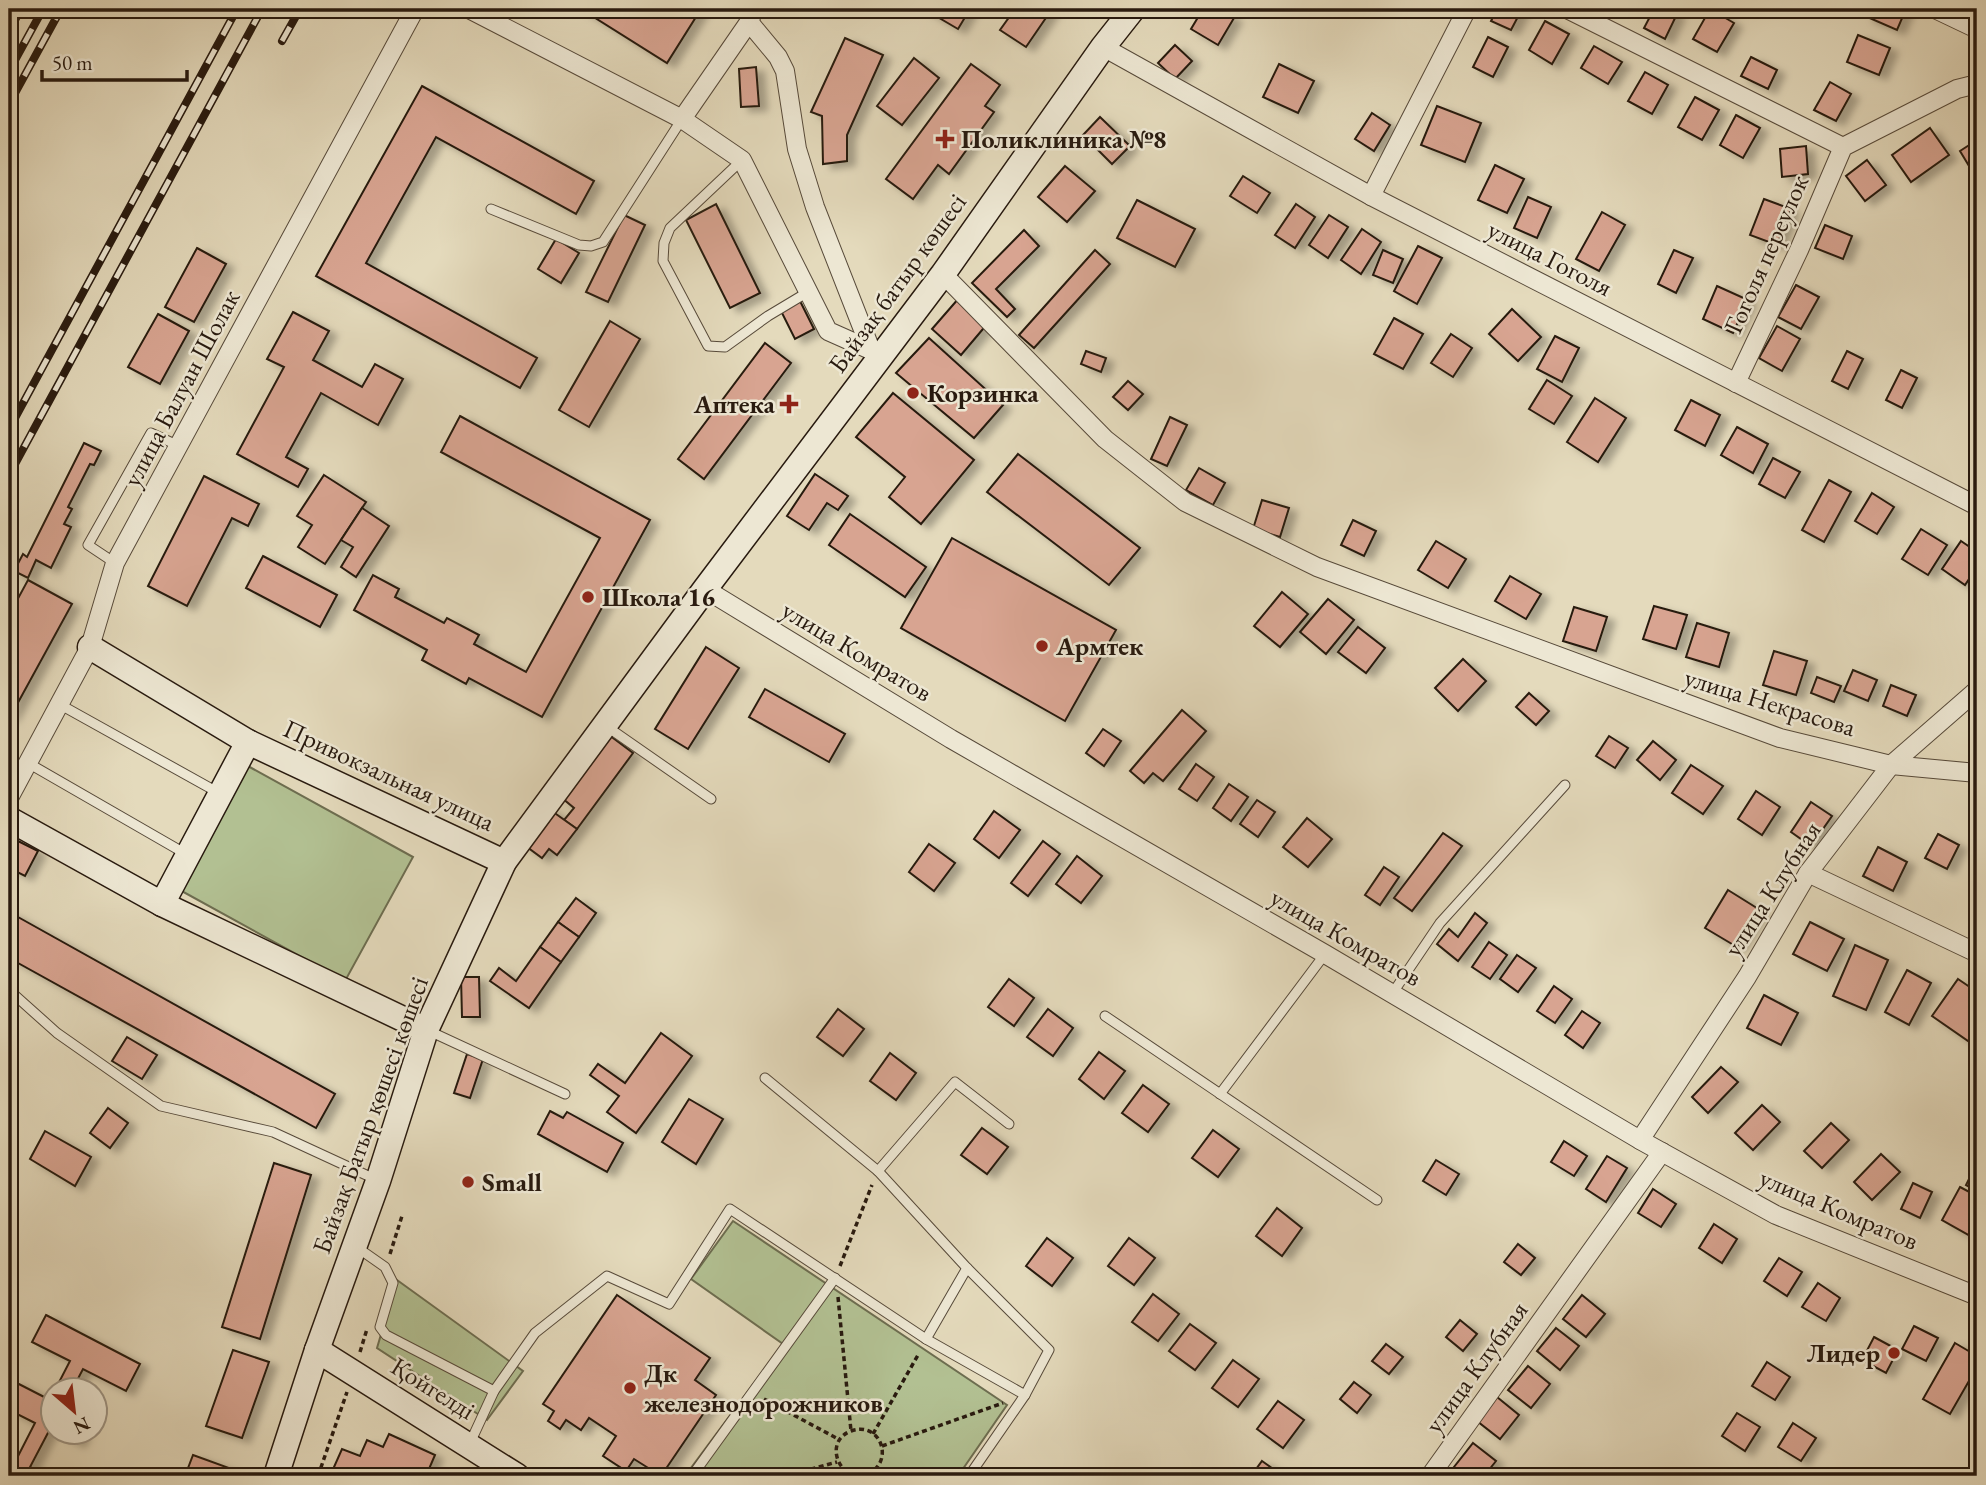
<svg xmlns="http://www.w3.org/2000/svg" width="1986" height="1485" font-family="'EB Garamond',serif">
<style>
.green{fill:#b2c092;stroke:#6d6d50;stroke-width:2}
.building{fill:#d8a491;stroke:#281a0f;stroke-width:2;filter:url(#shadow)}
.lines{fill:none;stroke-linecap:round;stroke-linejoin:round}
.lane-casing{stroke:#574a3a;stroke-width:11}
.street-casing{stroke:#574a3a;stroke-width:20}
.secondary-casing{stroke:#281a0f;stroke-width:27}
.path{stroke:#281a0f;stroke-width:3.5;stroke-dasharray:5 3.5;stroke-linecap:butt}
.lane{stroke:#ede7d3;stroke-width:9}
.street{stroke:#ede7d3;stroke-width:18}
.secondary{stroke:#ede7d3;stroke-width:24}
.rail-casing{stroke:#281a0f;stroke-width:8}
.rail{stroke:#ede7d3;stroke-width:5;stroke-dasharray:16;stroke-linecap:butt}
.poi-dot{fill:#8f2418;stroke:#ede7d3;stroke-width:2.5}
.labels{text-anchor:middle;dominant-baseline:central;stroke-width:5;stroke-linejoin:round;paint-order:stroke}
.poi-label{font-size:26px;font-weight:bold;fill:#281a0f;stroke:#ede7d3;text-anchor:start}
.street-label{font-size:26px;fill:#281a0f;stroke:#ede7d3}
</style>
<defs>
<filter id="shadow"><feDropShadow dx="8" dy="4.5" stdDeviation="3.5" flood-color="#0004"/></filter>
</defs>
<rect width="100%" height="100%" fill="#e4dabc"/>
<filter id="stains"><feTurbulence type="fractalNoise" baseFrequency=".00286" numOctaves="4"/><feColorMatrix values="0 0 0 0 .2 0 0 0 0 .09 0 0 0 0 .02 0 0 0 .5 -.17"/></filter>
<radialGradient id="worn" r=".72"><stop offset=".6" stop-color="#630" stop-opacity="0"/><stop offset="1" stop-color="#630" stop-opacity=".3"/></radialGradient>
<g class="green">
<path d="M246,765l167,92 -68,124 -167,-92z"/>
<path d="M733,1221l274,184 -49,71h-273l98,-132 -92,-65z"/>
<path d="M397,1280l126,91 -36,49 -110,-72z"/>
</g>
<g class="building">
<path d="M581,9h120l-34,54z"/>
<path d="M924,9h46l-12,20z"/>
<path d="M1015,9h37l-26,38 -26,-17z"/>
<path d="M1203,9h14l17,9 -16,27 -27,-16z"/>
<path d="M1497,9h25l-11,21 -20,-9z"/>
<path d="M1654,9h12l11,5 -12,25 -21,-11z"/>
<path d="M1710,9l24,14 -17,29 -24,-13z"/>
<path d="M1869,9h37l-9,21 -32,-14z"/>
<path d="M1545,21l24,13 -17,30 -23,-14z"/>
<path d="M1858,35l32,13 -11,27 -32,-13z"/>
<path d="M1488,37l20,10 -15,30 -20,-10z"/>
<path d="M845,38l38,17 -36,80v26l-24,3 -1,-48 -11,-4z"/>
<path d="M1175,45l17,16 -17,18 -17,-16z"/>
<path d="M1594,46l28,16 -14,22 -27,-16z"/>
<path d="M1751,57l26,13 -9,19 -27,-13z"/>
<path d="M914,58l25,20 -37,47 -25,-19z"/>
<path d="M971,64l29,21 -15,21 9,6 -45,62 -11,-9 -25,34 -27,-20z"/>
<path d="M1279,64l35,17 -16,32 -35,-16z"/>
<path d="M756,67l3,39 -18,1 -2,-38z"/>
<path d="M1645,72l23,13 -16,29 -24,-13z"/>
<path d="M1830,82l21,12 -15,27 -22,-11z"/>
<path d="M422,86l172,95 -18,33 -140,-77 -70,126 171,95 -17,30 -204,-112z"/>
<path d="M1695,97l24,13 -17,30 -24,-13z"/>
<path d="M1437,106l44,17 -16,39 -44,-17z"/>
<path d="M1372,113l18,12 -16,26 -19,-12z"/>
<path d="M1736,115l24,13 -17,30 -23,-13z"/>
<path d="M1100,117l30,29 -18,18 -29,-29z"/>
<path d="M1930,128l19,27 -38,27 -19,-27z"/>
<path d="M1977,140v34l-2,2 -15,-25z"/>
<path d="M1806,146l2,28 -26,3 -2,-28z"/>
<path d="M1867,160l19,25 -21,16 -19,-25z"/>
<path d="M1495,165l29,14 -17,34 -29,-13z"/>
<path d="M1065,166l30,25 -28,31 -29,-25z"/>
<path d="M1243,176l27,17 -13,20 -27,-17z"/>
<path d="M1528,197l23,10 -14,31 -23,-10z"/>
<path d="M1764,199l27,10 -14,36 -27,-10z"/>
<path d="M1137,200l58,29 -20,38 -58,-29z"/>
<path d="M716,204l44,89 -30,15 -44,-88z"/>
<path d="M1296,204l19,13 -20,31 -20,-13z"/>
<path d="M1602,212l23,13 -26,46 -23,-12z"/>
<path d="M624,215l21,10 -37,77 -22,-10z"/>
<path d="M1329,215l19,12 -20,31 -19,-13z"/>
<path d="M1825,225l27,11 -9,23 -28,-11z"/>
<path d="M1362,229l19,13 -20,32 -20,-14z"/>
<path d="M1024,230l15,16 -43,43 19,20 -8,8 -35,-34z"/>
<path d="M556,239l23,14 -18,30 -23,-14z"/>
<path d="M1418,246l24,12 -25,46 -23,-13z"/>
<path d="M197,248l29,16 -32,58 -29,-15z"/>
<path d="M1095,250l15,14 -76,84 -15,-13z"/>
<path d="M1383,250l20,9 -10,24 -20,-8z"/>
<path d="M1674,250l19,8 -17,35 -18,-9z"/>
<path d="M1796,285l23,12 -18,32 -23,-12z"/>
<path d="M1717,286l31,14 -15,33 -30,-14z"/>
<path d="M959,298l29,25 -27,32 -29,-26z"/>
<path d="M800,301l14,28 -19,10 -14,-28z"/>
<path d="M1512,309l29,28 -23,24 -29,-27z"/>
<path d="M293,312l36,19 -16,29 49,27 13,-23 28,15 -25,46 -57,-32 -35,64 22,12 -10,18 -61,-33 47,-87 -17,-8z"/>
<path d="M158,314l31,17 -29,53 -32,-17z"/>
<path d="M1394,318l29,16 -20,35 -29,-15z"/>
<path d="M610,321l30,18 -51,88 -30,-17z"/>
<path d="M1777,326l23,13 -18,32 -23,-13z"/>
<path d="M1451,334l21,14 -19,29 -22,-14z"/>
<path d="M1555,336l24,12 -17,34 -25,-13z"/>
<path d="M929,338l74,67 -29,33 -78,-65z"/>
<path d="M765,343l26,20 -87,116 -26,-20z"/>
<path d="M1086,351l20,7 -5,14 -20,-8z"/>
<path d="M1847,351l16,8 -15,30 -16,-8z"/>
<path d="M1901,370l16,8 -15,30 -16,-8z"/>
<path d="M1547,380l25,16 -18,28 -25,-15z"/>
<path d="M1128,381l15,13 -15,16 -15,-13z"/>
<path d="M893,393l81,67 -53,64 -32,-27 16,-20 -49,-40z"/>
<path d="M1595,398l31,20 -28,44 -31,-20z"/>
<path d="M1691,400l29,15 -15,31 -30,-16z"/>
<path d="M460,416l190,104 -108,197 -73,-39 -3,6 -44,-24 5,-10 -73,-40 19,-35 26,14 -4,8 49,26 3,-5 32,17 -5,9 52,28 74,-134 -159,-86z"/>
<path d="M1170,417l17,8 -20,41 -16,-7z"/>
<path d="M1737,427l31,17 -15,29 -32,-18z"/>
<path d="M84,443l17,8 -7,14 -4,-1 -22,43 4,2 -8,15 7,3 -20,41 -15,-8 -8,18 -14,-7 9,-17 4,3z"/>
<path d="M1018,454l122,94 -31,37 -122,-93z"/>
<path d="M1773,458l27,14 -15,26 -26,-14z"/>
<path d="M1199,468l26,15 -12,22 -27,-15z"/>
<path d="M815,474l33,22 -10,14 -11,-7 -18,27 -22,-14z"/>
<path d="M324,475l42,27 -41,62 -27,-17 14,-22 -15,-9z"/>
<path d="M204,476l55,28 -11,22 -16,-8 -45,88 -39,-20z"/>
<path d="M1829,480l22,12 -27,50 -22,-12z"/>
<path d="M1872,493l22,14 -17,27 -22,-13z"/>
<path d="M1262,500l27,8 -9,29 -27,-8z"/>
<path d="M362,508l27,18 -33,51 -15,-10 12,-20 -12,-7z"/>
<path d="M850,514l76,53 -21,30 -76,-52z"/>
<path d="M1353,520l23,11 -12,25 -23,-11z"/>
<path d="M1921,529l26,16 -19,30 -26,-16z"/>
<path d="M952,538l164,92 -51,91 -164,-93z"/>
<path d="M1436,541l30,18 -18,29 -30,-18z"/>
<path d="M1961,541l16,11v15l-12,18 -23,-16z"/>
<path d="M263,556l74,39 -17,32 -74,-39z"/>
<path d="M1510,576l31,18 -15,25 -31,-18z"/>
<path d="M28,580l44,24 -63,115v-104z"/>
<path d="M1282,592l26,22 -28,33 -26,-21z"/>
<path d="M1328,599l26,21 -28,34 -26,-22z"/>
<path d="M1654,606l33,9 -11,34 -33,-10z"/>
<path d="M1574,607l33,10 -11,34 -33,-10z"/>
<path d="M1697,623l32,10 -10,34 -33,-10z"/>
<path d="M1358,627l27,21 -19,25 -28,-21z"/>
<path d="M706,647l33,21 -51,81 -33,-20z"/>
<path d="M1774,651l33,10 -11,34 -33,-10z"/>
<path d="M1463,659l23,22 -28,30 -23,-23z"/>
<path d="M1853,670l24,10 -9,21 -24,-10z"/>
<path d="M1817,677l24,9 -7,16 -23,-9z"/>
<path d="M1891,685l25,10 -9,21 -24,-10z"/>
<path d="M765,689l80,45 -16,28 -80,-45z"/>
<path d="M1529,693l20,18 -13,14 -20,-18z"/>
<path d="M1182,710l24,21 -43,50 -10,-8 -9,10 -14,-12z"/>
<path d="M1103,729l18,12 -17,25 -18,-13z"/>
<path d="M609,735l24,18 -56,76 -13,-9 10,-12 -12,-10z"/>
<path d="M1609,736l19,12 -13,20 -19,-12z"/>
<path d="M1653,741l23,19 -16,20 -23,-20z"/>
<path d="M1196,764l18,13 -17,24 -18,-12z"/>
<path d="M1691,765l32,21 -20,28 -31,-21z"/>
<path d="M1229,784l19,13 -17,24 -18,-13z"/>
<path d="M1756,791l24,16 -18,28 -24,-16z"/>
<path d="M1257,800l18,12 -17,25 -18,-13z"/>
<path d="M1811,802l21,14 -21,30 -20,-14z"/>
<path d="M549,809l28,20 -20,26 -8,-6 -7,9 -19,-14z"/>
<path d="M994,811l26,19 -21,28 -25,-19z"/>
<path d="M1307,818l25,21 -24,28 -25,-20z"/>
<path d="M1443,833l19,13 -50,65 -18,-13z"/>
<path d="M1938,834l21,11 -12,24 -22,-11z"/>
<path d="M18,841l20,10 -13,25 -16,-8v-9z"/>
<path d="M1043,841l17,13 -32,42 -17,-13z"/>
<path d="M929,844l26,19 -21,28 -25,-19z"/>
<path d="M1878,847l29,15 -14,29 -30,-15z"/>
<path d="M1077,856l25,20 -21,27 -25,-19z"/>
<path d="M1384,867l15,10 -19,28 -15,-10z"/>
<path d="M1728,890l32,20 -23,37 -32,-19z"/>
<path d="M576,898l20,15 -17,24 -21,-15z"/>
<path d="M9,912l326,182 -19,34 -307,-170z"/>
<path d="M1475,913l12,10 -29,38 -21,-17 12,-15 9,8z"/>
<path d="M558,922l21,15 -18,25 -21,-15z"/>
<path d="M1810,922l34,17 -17,32 -34,-17z"/>
<path d="M1489,942l18,13 -17,24 -18,-12z"/>
<path d="M1855,945l33,15 -22,50 -33,-14z"/>
<path d="M540,947l21,15 -32,46 -39,-27 9,-13 17,13z"/>
<path d="M1517,955l19,13 -18,24 -18,-13z"/>
<path d="M1907,970l24,13 -22,42 -24,-13z"/>
<path d="M461,977h18l1,40h-18z"/>
<path d="M1009,979l25,19 -20,28 -26,-19z"/>
<path d="M1958,979l19,13v42l-6,9 -39,-27z"/>
<path d="M1554,986l18,13 -17,24 -18,-12z"/>
<path d="M1764,995l34,18 -17,32 -34,-17z"/>
<path d="M838,1009l26,20 -21,27 -26,-19z"/>
<path d="M1048,1009l25,19 -20,28 -26,-19z"/>
<path d="M1582,1011l18,12 -17,25 -18,-13z"/>
<path d="M661,1033l31,23 -56,77 -29,-21 12,-16 -29,-21 8,-11 27,19z"/>
<path d="M127,1037l30,18 -15,24 -30,-18z"/>
<path d="M1099,1052l26,19 -21,28 -25,-20z"/>
<path d="M890,1053l26,20 -20,27 -26,-19z"/>
<path d="M467,1054l16,5 -13,39 -16,-5z"/>
<path d="M1721,1067l17,15 -30,31 -16,-16z"/>
<path d="M1143,1085l26,19 -21,28 -26,-19z"/>
<path d="M689,1099l34,20 -27,45 -34,-22z"/>
<path d="M1762,1105l18,17 -27,28 -18,-17z"/>
<path d="M108,1108l20,15 -18,25 -20,-15z"/>
<path d="M550,1111l13,7 4,-6 56,31 -16,29 -69,-38z"/>
<path d="M1831,1123l18,17 -27,28 -18,-17z"/>
<path d="M982,1128l26,19 -21,27 -26,-19z"/>
<path d="M1213,1130l26,19 -21,28 -26,-19z"/>
<path d="M45,1131l46,26 -16,29 -45,-27z"/>
<path d="M1564,1141l23,15 -13,20 -23,-14z"/>
<path d="M1881,1154l19,18 -28,28 -18,-18z"/>
<path d="M1607,1156l20,12 -21,34 -20,-13z"/>
<path d="M1436,1160l23,14 -13,21 -23,-14z"/>
<path d="M274,1163l37,12 -51,164 -38,-12z"/>
<path d="M1977,1163v28l-11,-6z"/>
<path d="M1913,1183l19,9 -12,26 -19,-9z"/>
<path d="M1960,1187l17,9v36l-3,6 -32,-18z"/>
<path d="M1653,1189l23,15 -15,23 -23,-14z"/>
<path d="M1277,1208l25,20 -20,28 -26,-20z"/>
<path d="M1714,1224l23,15 -15,24 -23,-15z"/>
<path d="M1047,1238l26,20 -21,28 -26,-20z"/>
<path d="M1129,1238l26,20 -21,27 -26,-19z"/>
<path d="M1518,1244l17,14 -14,17 -17,-13z"/>
<path d="M1779,1258l23,14 -15,24 -23,-15z"/>
<path d="M1818,1283l22,15 -14,23 -24,-14z"/>
<path d="M1153,1294l26,20 -21,27 -26,-19z"/>
<path d="M617,1295l93,63 -15,22 21,15 -55,81 -27,-17 -8,12 -23,-15 13,-20 -27,-18 -8,12 -15,-10 -6,9 -12,-8 6,-10 -11,-7z"/>
<path d="M1582,1295l23,19 -19,23 -23,-18z"/>
<path d="M46,1315l94,49 -14,27 -43,-22 -11,21h-17l15,-29 -38,-19z"/>
<path d="M1460,1320l17,14 -14,17 -17,-14z"/>
<path d="M1190,1324l26,19 -21,27 -26,-19z"/>
<path d="M1914,1326l24,12 -12,23 -24,-12z"/>
<path d="M1556,1328l23,18 -19,24 -23,-19z"/>
<path d="M1874,1337l24,13 -12,23 -24,-13z"/>
<path d="M1955,1343l22,13v11l-27,47 -27,-15z"/>
<path d="M1386,1344l17,13 -14,17 -17,-13z"/>
<path d="M233,1350l36,12 -27,76 -36,-12z"/>
<path d="M1233,1360l26,19 -21,28 -26,-19z"/>
<path d="M1767,1362l23,15 -15,23 -23,-14z"/>
<path d="M1528,1366l22,18 -19,24 -23,-18z"/>
<path d="M13,1381l37,19 2,-5v36l-2,-2 -20,38 17,9h-38v-20l7,4 19,-37 -26,-13v-21z"/>
<path d="M1354,1382l17,13 -14,18 -17,-14z"/>
<path d="M1497,1397l22,18 -19,24 -23,-18z"/>
<path d="M1278,1401l26,19 -21,28 -26,-19z"/>
<path d="M1737,1413l23,14 -15,24 -23,-15z"/>
<path d="M1793,1423l23,15 -15,23 -23,-14z"/>
<path d="M56,1432h27l-6,11z"/>
<path d="M389,1434l46,21 -9,21h-96l12,-27 18,7 7,-16 16,7z"/>
<path d="M1473,1443l23,18 -12,15h-18l-12,-9z"/>
<path d="M193,1455l36,13 -3,8h-41z"/>
<path d="M1262,1461l21,15h-32z"/>
</g>
<g class="lines">
<g class="lane-casing">
<g id="lane">
<path d="M742,160l-72,68 -6,15 -1,18 45,85 17,1 43,-31 40,-24"/>
<path d="M491,209l88,36 12,1 12,-4 79,-123"/>
<path d="M115,563l-27,-18 63,-112 28,13"/>
<path d="M59,704l160,89"/>
<path d="M606,726l105,73"/>
<path d="M28,763l158,91"/>
<path d="M9,990l48,43 104,73 112,26 104,48"/>
<path d="M1392,994l48,-71 125,-138"/>
<path d="M1105,1016l272,184"/>
<path d="M427,1030l138,64"/>
<path d="M765,1078l113,93 89,97 82,82 -24,45 -56,81"/>
<path d="M1220,1094l105,-140"/>
<path d="M878,1171l77,-89 54,42"/>
<path d="M355,1246l30,21 8,16 -13,44 6,8 108,56 41,-58 72,-57 62,28 61,-95 196,130 99,56"/>
<path d="M926,1339l41,-71"/>
<path d="M470,1443l24,-52"/>
<path d="M692,1476l143,-198"/>
</g>
</g>
<g class="street-casing">
<g id="street">
<path d="M469,9l213,110 60,41 86,171 54,24"/>
<path d="M1567,9l276,138"/>
<path d="M1935,9l42,20"/>
<path d="M749,22l29,35 7,14 12,78 18,58 56,143"/>
<path d="M1103,47l268,149 606,310"/>
<path d="M682,119l67,-97 5,-13"/>
<path d="M1371,196l96,-187"/>
<path d="M943,274l162,165 80,63 132,65 463,171 111,27 86,8"/>
<path d="M1736,383l63,-133 44,-103 114,-58 20,-5"/>
<path d="M705,589l246,150 374,215 315,186 136,75 201,81"/>
<path d="M9,798l81,-151 25,-84 300,-554"/>
<path d="M1808,873l169,80"/>
<path d="M1640,1140l107,-163 61,-104 83,-108 86,-75"/>
<path d="M1430,1476l232,-324"/>
</g>
</g>
<g class="secondary-casing">
<g id="secondary">
<path d="M90,647l158,95 256,120"/>
<path d="M9,819l153,85 264,126"/>
<path d="M162,904l86,-162"/>
<path d="M317,1350l200,126"/>
<path d="M276,1476l41,-126 61,-169 48,-151 78,-168 201,-273 238,-315 160,-227 30,-38"/>
</g>
</g>
<g class="path">
<path d="M390,1254l12,-38"/>
<path d="M840,1266l32,-81"/>
<path d="M838,1297l13,134"/>
<path d="M360,1352l7,-23"/>
<path d="M764,1399l76,41"/>
<path d="M873,1434l45,-79"/>
<path d="M882,1446l121,-43"/>
<path d="M877,1469l13,7"/>
<path d="M318,1476l29,-84"/>
<path d="M786,1476l51,-14"/>
<path d="M855,1476c-20,-6 -28,-36 -4,-45 30,-11 46,33 13,45"/>
</g>
<use href="#lane" class="lane"/>
<use href="#street" class="street"/>
<use href="#secondary" class="secondary"/>
<g class="rail-casing">
<g id="rail">
<path d="M9,31l12,-22"/>
<path d="M282,41l18,-32"/>
<path d="M9,71l34,-62"/>
<path d="M9,104l52,-95"/>
<path d="M9,429l228,-420"/>
<path d="M9,475l253,-466"/>
</g>
</g>
<use href="#rail" class="rail"/>
</g>
<g class="poi-dot">
<path d="M941.5 128.5h7v7h7v7h-7v7h-7v-7h-7v-7h7z"/>
<circle cx="913" cy="393" r="7"/>
<path d="M785.5 393.5h7v7h7v7h-7v7h-7v-7h-7v-7h7z"/>
<circle cx="588" cy="597" r="7"/>
<circle cx="1042" cy="646" r="7"/>
<circle cx="468" cy="1182" r="7"/>
<circle cx="1894" cy="1353" r="7"/>
<circle cx="630" cy="1388" r="7"/>
</g>
<g class="labels">
<g class="poi-label">
<text x="961" y="139">Поликлиника №8</text>
<text x="927" y="393">Корзинка</text>
<text x="775" y="404" text-anchor="end">Аптека</text>
<text x="602" y="597">Школа 16</text>
<text x="1056" y="646">Армтек</text>
<text x="482" y="1182">Small</text>
<text x="1880" y="1353" text-anchor="end">Лидер</text>
<text x="644" y="1373">Дк<tspan x="644" dy="30">железнодорожников</tspan></text>
</g>
<g class="street-label">
<text transform="translate(1766 254) rotate(-66)">Гоголя переулок</text>
<text transform="translate(1550 258) rotate(27)">улица Гоголя</text>
<text transform="translate(897 283) rotate(-54)">Байзақ батыр көшесі</text>
<text transform="translate(181 388) rotate(-62)">улица Балуан Шолак</text>
<text transform="translate(857 651) rotate(31)">улица Комратов</text>
<text transform="translate(1770 702) rotate(17)">улица Некрасова</text>
<text transform="translate(389 775) rotate(25)">Привокзальная улица</text>
<text transform="translate(1772 889) rotate(-57)">улица Клубная</text>
<text transform="translate(1346 937) rotate(30)">улица Комратов</text>
<text transform="translate(370 1115) rotate(-70)">Байзақ Батыр қөшесі көшесі</text>
<text transform="translate(1839 1209) rotate(23)">улица Комратов</text>
<text transform="translate(1476 1367) rotate(-54)">улица Клубная</text>
<text transform="translate(433 1388) rotate(32)">Қойгелді</text>
</g>
</g>
<rect width="1986" height="1485" fill="none" stroke="#e4dabc" stroke-width="35"/>
<rect x="10" y="10" width="1965" height="1464" fill="none" stroke="#281a0f" stroke-width="3.5"/>
<rect x="18" y="18" width="1951" height="1450" fill="none" stroke="#281a0f" stroke-width="2"/>
<g transform="translate(74 1411) rotate(152)"><circle r="33" fill="#ede7d3" stroke="#9e9585" stroke-width="2"/>
<path d="M0-5L12 26L0 18L-12 26Z" fill="#8f2418"/>
<text y="-10" font-size="19" font-weight="bold" text-anchor="middle" fill="#281a0f">N</text>
</g>
<path d="M42 70v10h145v-10" fill="none" stroke="#281a0f" stroke-width="3.5"/>
<text x="52" y="70" font-size="21" fill="#281a0f" stroke="#ede7d3" stroke-width="5" paint-order="stroke">50 m</text>
<rect width="100%" height="100%" filter="url(#stains)"/>
<rect width="100%" height="100%" fill="url(#worn)"/>
</svg>
